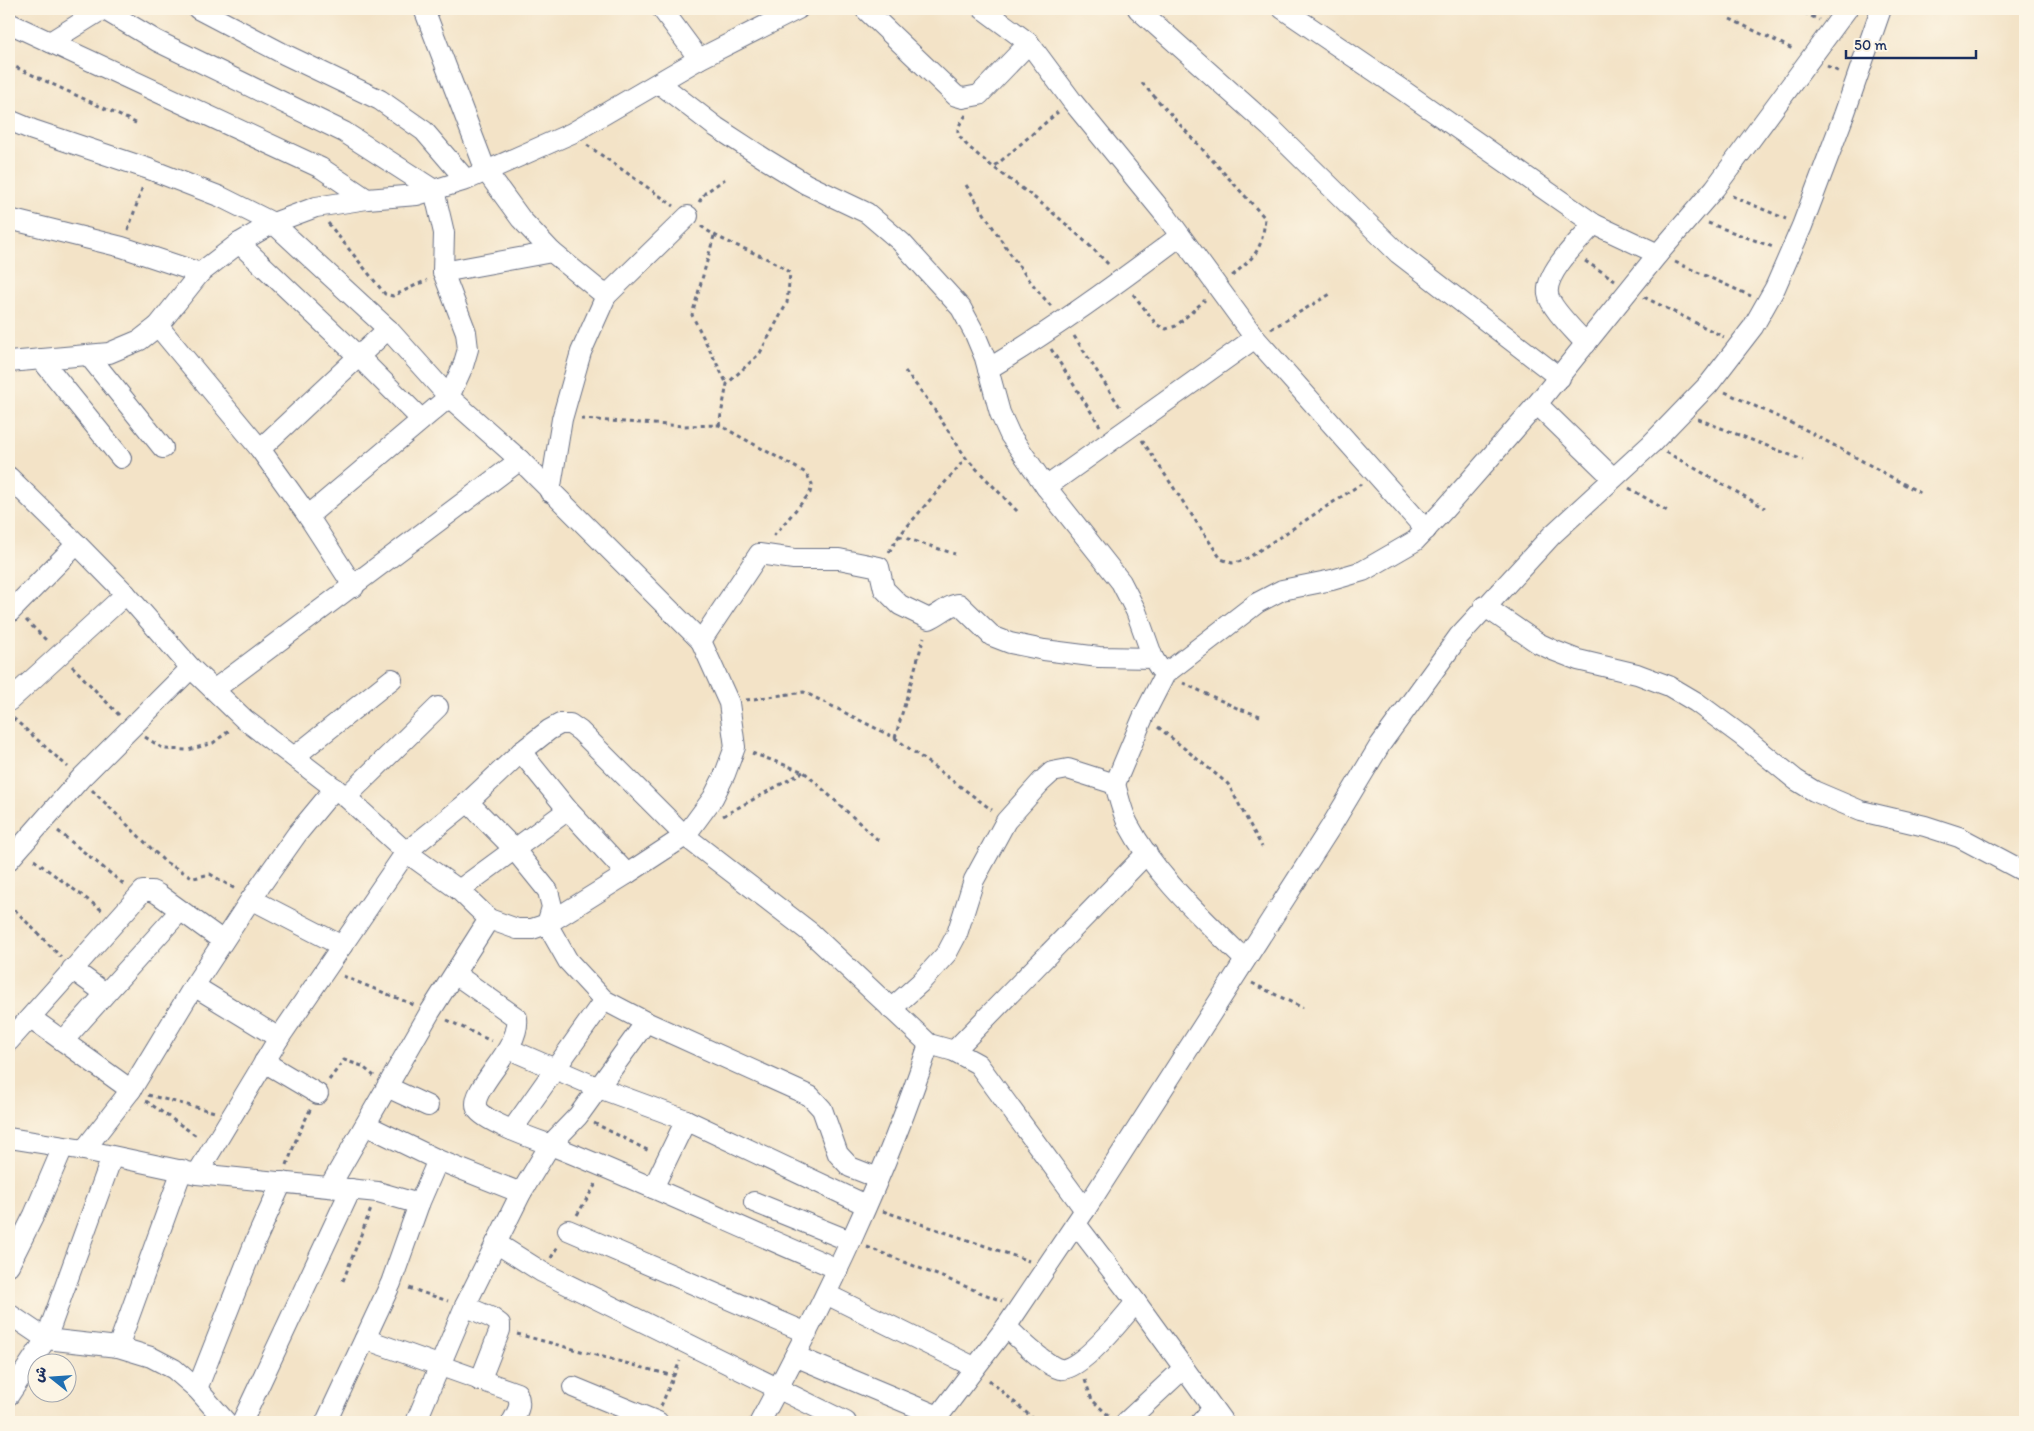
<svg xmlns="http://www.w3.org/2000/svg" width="2034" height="1431" font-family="Itim,'Playpen Sans Arabic',sans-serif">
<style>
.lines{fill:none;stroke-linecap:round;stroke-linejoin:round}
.street-casing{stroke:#676e83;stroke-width:22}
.path{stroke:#676e83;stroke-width:3;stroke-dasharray:4 4;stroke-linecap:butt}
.street{stroke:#fff;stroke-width:20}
</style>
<rect width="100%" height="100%" fill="#fcf5e5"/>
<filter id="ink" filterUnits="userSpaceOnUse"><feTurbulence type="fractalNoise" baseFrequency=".02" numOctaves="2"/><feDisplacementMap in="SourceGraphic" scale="10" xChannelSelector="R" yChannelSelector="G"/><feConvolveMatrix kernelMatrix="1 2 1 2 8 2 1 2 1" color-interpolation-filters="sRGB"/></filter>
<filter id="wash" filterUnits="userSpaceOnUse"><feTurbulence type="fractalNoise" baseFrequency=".0096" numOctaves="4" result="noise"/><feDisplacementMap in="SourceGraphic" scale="20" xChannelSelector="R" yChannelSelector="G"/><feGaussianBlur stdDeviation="1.12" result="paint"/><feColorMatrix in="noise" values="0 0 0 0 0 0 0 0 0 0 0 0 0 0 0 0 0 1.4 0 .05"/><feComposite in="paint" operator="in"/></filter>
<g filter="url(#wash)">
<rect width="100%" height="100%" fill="#f3e3c7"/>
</g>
<g filter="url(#ink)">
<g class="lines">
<g class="street-casing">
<g id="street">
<path d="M103,9l54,32 187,91 90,58 10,43 -1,39 23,60 2,17 -5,17 -14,31 -141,119"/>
<path d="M198,9l86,45 96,46 44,31 42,49"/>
<path d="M424,9l62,162 35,48 31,33"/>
<path d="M662,9l37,50"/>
<path d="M865,9l91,87 7,2 16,-3 50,-52"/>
<path d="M983,9l46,34 43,58 94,115 89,122 171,192"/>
<path d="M1138,9l132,118 128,126 162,125"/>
<path d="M1283,9l118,80 193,135 64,30"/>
<path d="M9,23l312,145 46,31"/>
<path d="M50,42l53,-33"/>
<path d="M659,83l57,44 49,32 41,25 61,29 34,29 60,66 14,26 10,24 15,55 10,22 36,52 75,95 15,29 17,47"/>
<path d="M9,120l24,10 116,39 72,28 52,26 115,106 61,68 71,63 181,181 28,62 6,44 -10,27 -12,24 -28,38 -58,38 -59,-64 -47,-58"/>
<path d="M9,219l113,28 78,26"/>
<path d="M239,243l119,113 63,63"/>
<path d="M443,272l109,-20 54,44 82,-80"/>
<path d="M158,326l102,123 48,67 46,71"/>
<path d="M1586,344c-9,-11 -36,-36 -38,-50 -3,-22 32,-54 46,-70"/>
<path d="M89,356l74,92"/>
<path d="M41,359l80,99"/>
<path d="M9,362l100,-9 31,-13 18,-14 42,-53 39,-30 34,-20 43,-16 51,-8 50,-4 49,-15 106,-47 127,-74 99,-50"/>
<path d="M988,369c67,-40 130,-86 192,-133"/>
<path d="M1537,404l76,74"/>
<path d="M260,449l128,-120"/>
<path d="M9,477l68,67 49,50 65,74 53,51 102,78 60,55 53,38 30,29 28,10h15l15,-5 80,-50"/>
<path d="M1046,487l209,-149"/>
<path d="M550,492l12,-73 19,-67 25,-56"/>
<path d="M1484,606l54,37 17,8 23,9 59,14 32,12 27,16 46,34 54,44 18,11 47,20 64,15 34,11 66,35"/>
<path d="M9,613l68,-69"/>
<path d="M701,641l58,-87 35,5h45l40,8 5,22 16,16 29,14c10,-4 21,-15 30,-15l33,32 18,7 34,7 55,7 54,1 7,11"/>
<path d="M215,689l305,-229"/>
<path d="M9,701l117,-107"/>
<path d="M294,757l98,-78"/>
<path d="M1115,784c4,14 7,28 13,40 28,53 75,94 117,136"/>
<path d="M346,797l92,-90"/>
<path d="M468,802l46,47 34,42 4,16 -5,17 21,37 36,39 42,22 164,74 12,13 16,45 12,13 28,11"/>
<path d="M9,860l72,-82 110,-110"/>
<path d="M459,890l109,-80"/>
<path d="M251,899l91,47"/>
<path d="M72,969l33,24"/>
<path d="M455,974l62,44c4,32 -49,71 -40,91 6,12 57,30 71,35 98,39 193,84 290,125"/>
<path d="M194,986l85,52"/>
<path d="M891,1009l29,-26 27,-30 10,-19 17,-54 32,-59 35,-39 11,-10 16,-3 47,15 29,-69 21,-41 92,-71 25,-13 50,-10 31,-9 52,-30 29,-31 93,-106 121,-150 57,-66 132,-179"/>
<path d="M31,1018l100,72"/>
<path d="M9,1041l134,-150h9l6,3 65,47"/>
<path d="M63,1041l117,-130"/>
<path d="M509,1049l90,39 87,32 180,85"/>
<path d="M954,1051l193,-198"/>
<path d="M264,1062l54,32"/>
<path d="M387,1087l41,19"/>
<path d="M366,1125l72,35 83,33"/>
<path d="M512,1130l92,-130"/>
<path d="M9,1138l75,12 113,24 181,18 41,12"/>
<path d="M84,1150l47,-60 63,-104 57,-87 46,-65 38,-46"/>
<path d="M197,1174l82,-136 127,-186 62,-50 53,-50 28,-22 11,-6h10l10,7 105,105 126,97 118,111 25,7 24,13 107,146"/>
<path d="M330,1186l100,-174 59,-93"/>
<path d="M653,1188l33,-68"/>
<path d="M754,1202l96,39"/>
<path d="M1076,1224l60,78 87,120"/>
<path d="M568,1230l239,103"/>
<path d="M496,1243l46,29 304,150"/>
<path d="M9,1265l25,-50 29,-68"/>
<path d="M826,1294l148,73"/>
<path d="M465,1306l27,12 8,6v6l-20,51"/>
<path d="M9,1314l37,25 72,8 33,10 23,12 23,20 29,33"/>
<path d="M1006,1327c13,11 38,38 54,42 19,4 64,-52 76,-67"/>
<path d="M365,1339l152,54c5,12 1,18 -5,29"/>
<path d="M118,1347l64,-177"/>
<path d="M795,1356l143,60"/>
<path d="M573,1387l85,35"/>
<path d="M197,1389l58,-147 27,-60"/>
<path d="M9,1395l37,-56 66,-182"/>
<path d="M242,1422l109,-233"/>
<path d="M326,1422l65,-139 28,-79 19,-44"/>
<path d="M416,1422l49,-116 56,-113 29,-48 28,-29 68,-94"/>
<path d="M760,1422c65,-121 126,-247 169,-378"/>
<path d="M934,1422l72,-95 79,-117 245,-382 50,-83 79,-109 93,-101 99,-91 58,-60 44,-57 22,-39 27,-62 42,-111 37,-106"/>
<path d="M1126,1422l58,-54"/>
<path d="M1201,1422l12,-13"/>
</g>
</g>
<g class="path">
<path d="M1797,9l22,11"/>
<path d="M1730,19l65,31"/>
<path d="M9,64l129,60"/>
<path d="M1827,66l13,6"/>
<path d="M1142,83l123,135c-3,33 -9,37 -33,58"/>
<path d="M966,115c-3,5 -11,13 -7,20 7,15 61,51 77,64 26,21 51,43 74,67"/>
<path d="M587,145l87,61"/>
<path d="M995,166l63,-54"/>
<path d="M966,185c27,42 52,85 86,122"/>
<path d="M1732,196l54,23"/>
<path d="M699,202l6,-9 20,-14"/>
<path d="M328,223l57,71 8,2 34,-16"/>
<path d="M1708,223l65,24"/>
<path d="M701,226c27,21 63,26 89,47l-3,30 -27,50 -33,31 -8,41"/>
<path d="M128,230l15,-44"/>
<path d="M714,236l-22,79 35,69"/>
<path d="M1585,261l30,19"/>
<path d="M1675,262l76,34"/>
<path d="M1133,294l24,31 9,4 10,-3 29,-26"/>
<path d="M1644,297l80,40"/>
<path d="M1271,329l61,-36"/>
<path d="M1074,336l48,74"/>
<path d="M1051,349l49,77"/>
<path d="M905,371l23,29 38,58 52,54"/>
<path d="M1725,392l83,39 114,63"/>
<path d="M581,419l103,7 35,-1 87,48 6,11 -2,9 -38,45"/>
<path d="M1698,419l105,41"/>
<path d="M1142,440l79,119 11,4 11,-2 118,-77"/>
<path d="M1666,452l99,56"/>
<path d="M1629,488l40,24"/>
<path d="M899,536l56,18"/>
<path d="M889,552l10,-16 67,-78"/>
<path d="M26,620l22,22"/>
<path d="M72,666l47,49"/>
<path d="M1183,683l54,25 23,8"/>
<path d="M746,700l58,-8 91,46 97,72"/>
<path d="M13,718l55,49"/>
<path d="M1158,727l70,57 34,63"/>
<path d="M145,737l19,12 24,1 25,-7 17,-13"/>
<path d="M895,738l29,-101"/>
<path d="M752,753l52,19 75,69"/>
<path d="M92,790l73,72 29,16 16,-4 27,16"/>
<path d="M723,816l80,-44"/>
<path d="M58,831l68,55"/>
<path d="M34,860l69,51"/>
<path d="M9,904l52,53"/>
<path d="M343,976l71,29"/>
<path d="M1252,983l51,25"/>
<path d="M447,1020l44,21"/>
<path d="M329,1080l15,-20 18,6 12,10"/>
<path d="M148,1095l67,17"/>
<path d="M146,1101l52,36"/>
<path d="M594,1123l57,29"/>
<path d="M287,1165l10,-28 14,-29"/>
<path d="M883,1211l146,50"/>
<path d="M577,1215l20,-33"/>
<path d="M867,1247l135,54"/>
<path d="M551,1258l8,-14"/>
<path d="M343,1281l28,-72"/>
<path d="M409,1288l39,13"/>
<path d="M517,1334l157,42"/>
<path d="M989,1380l48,42"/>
<path d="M1085,1380l7,20 18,17"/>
<path d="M661,1406l19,-45"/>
</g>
<use href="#street" class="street"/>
</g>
</g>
<rect width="2034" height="1431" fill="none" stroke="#fcf5e5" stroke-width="30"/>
<g transform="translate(52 1378) rotate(287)"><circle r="24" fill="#fcf5e5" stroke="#a2a6af"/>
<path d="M0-4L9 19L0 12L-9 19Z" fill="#1f6fb2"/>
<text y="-8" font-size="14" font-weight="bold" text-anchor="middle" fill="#1b2f5e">ش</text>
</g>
<path d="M1846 50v8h130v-8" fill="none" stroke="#1b2f5e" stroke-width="2.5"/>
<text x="1854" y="50" font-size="15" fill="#1b2f5e" stroke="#fcf5e5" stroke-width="4" paint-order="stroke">50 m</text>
</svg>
